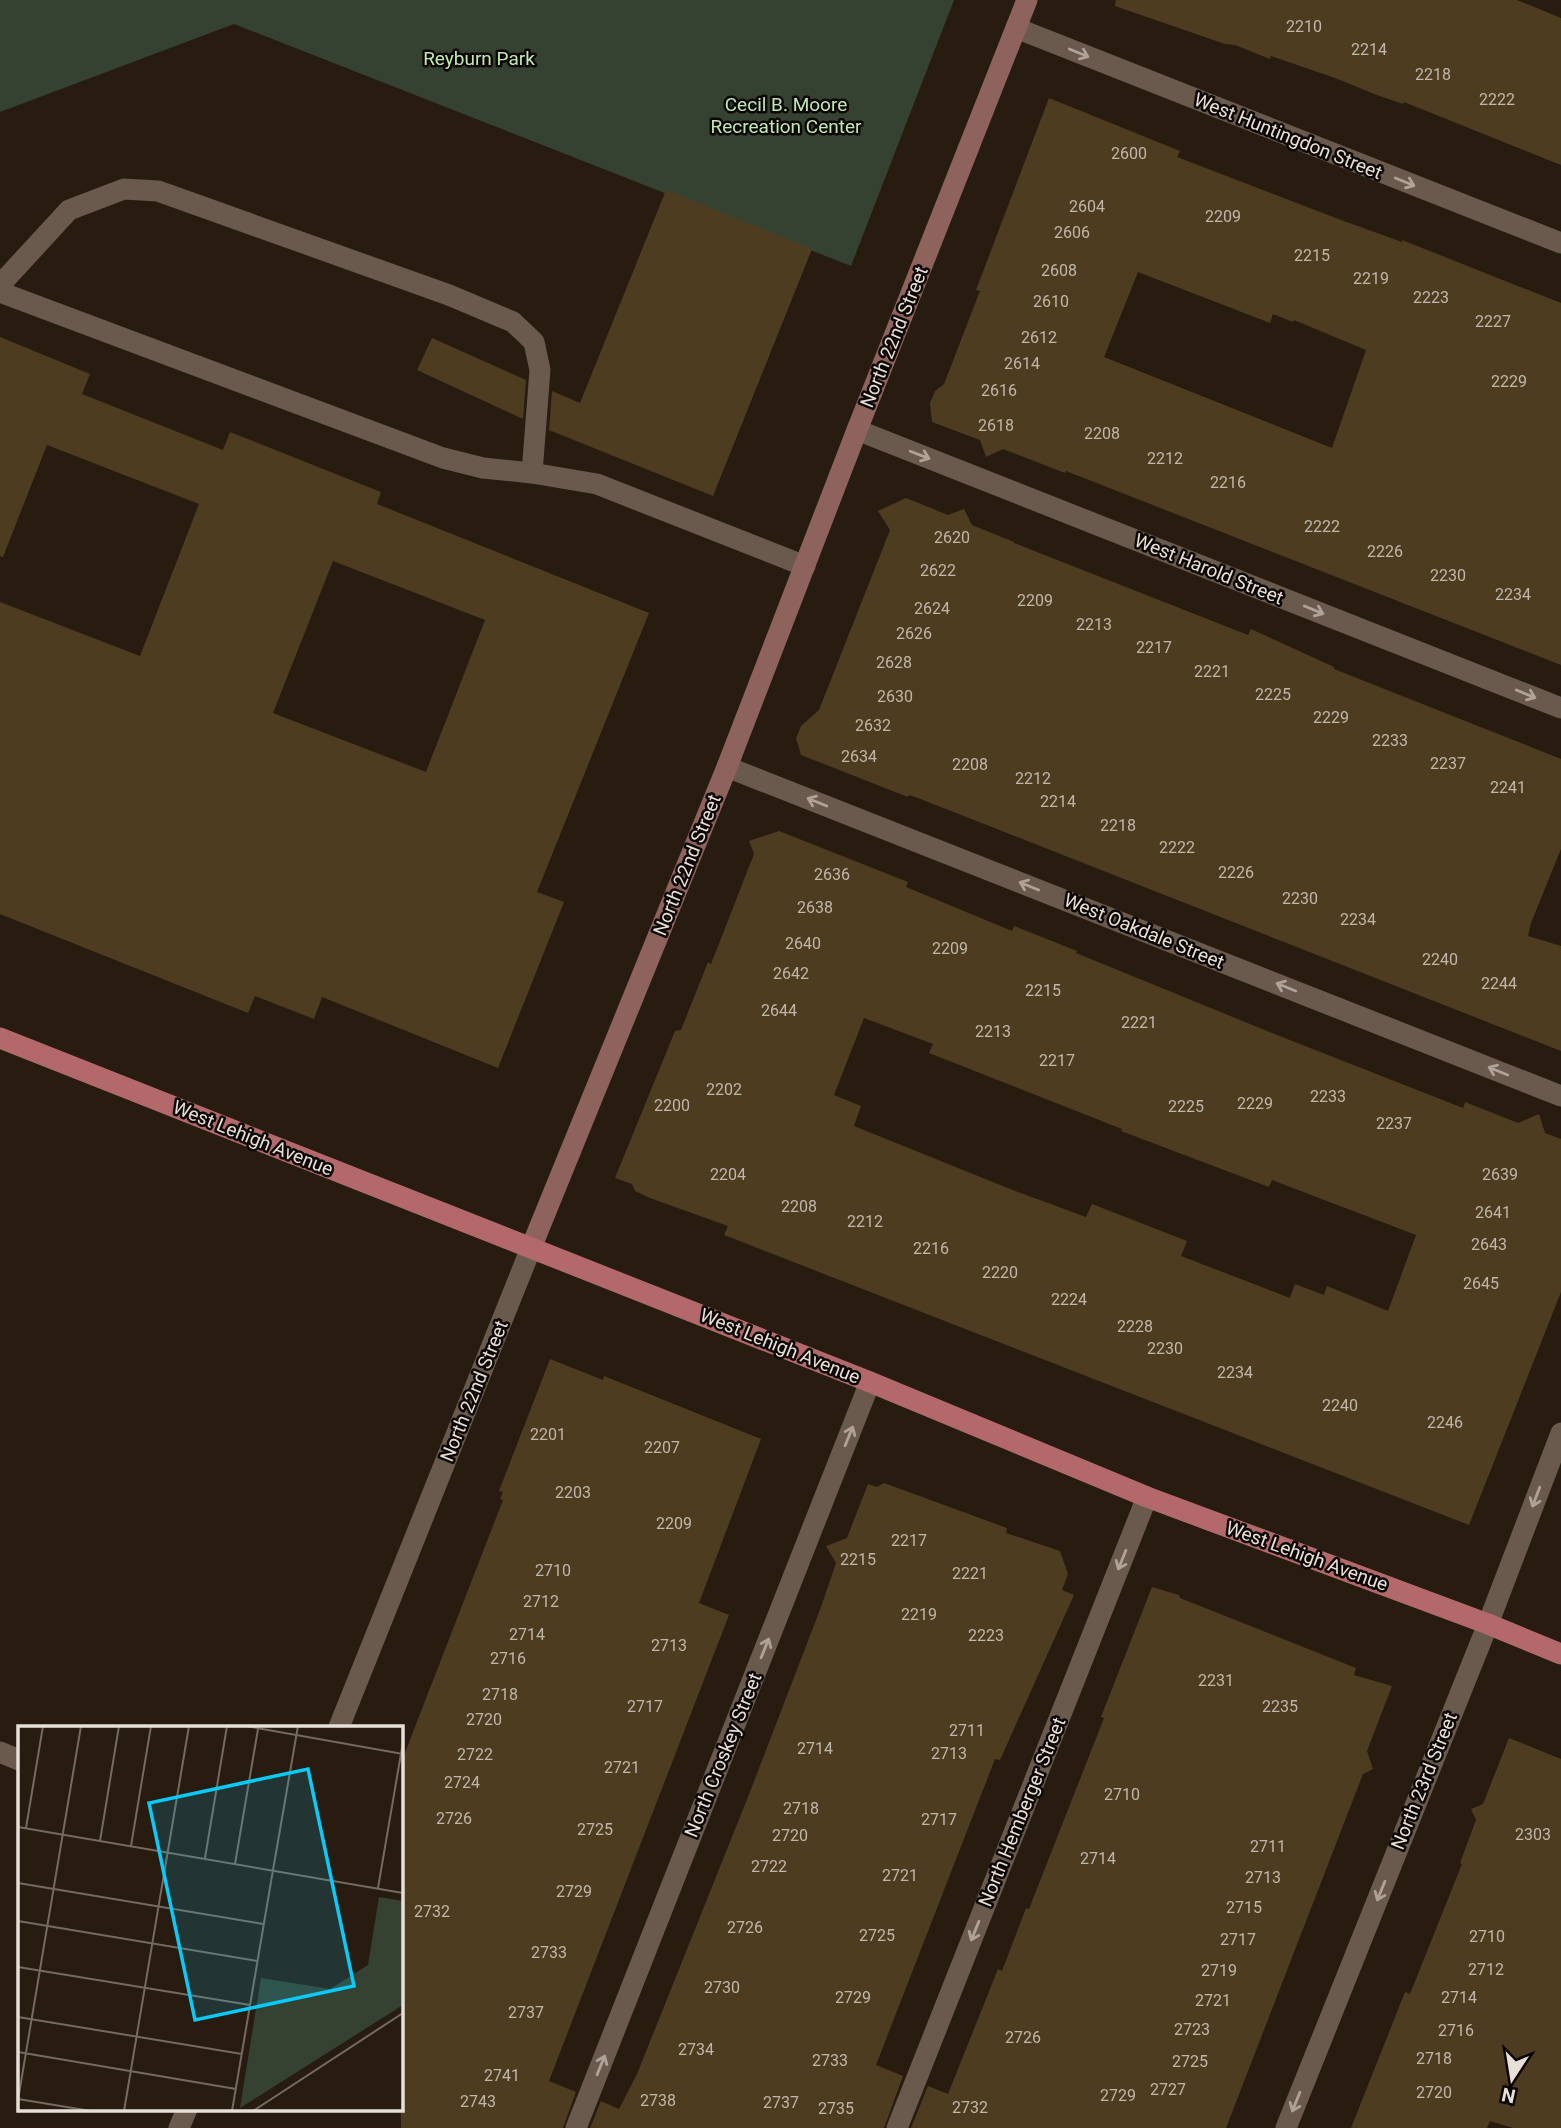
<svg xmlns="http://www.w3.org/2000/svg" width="1561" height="2128" font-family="Roboto,sans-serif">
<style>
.green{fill:#354231}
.building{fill:#4d3c20;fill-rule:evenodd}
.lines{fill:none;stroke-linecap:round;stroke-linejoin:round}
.lane{stroke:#695a4d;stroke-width:21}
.street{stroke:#695a4d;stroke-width:21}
.secondary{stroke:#8e625d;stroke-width:21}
.primary{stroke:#b3696c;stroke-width:21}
.oneway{stroke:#afa399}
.labels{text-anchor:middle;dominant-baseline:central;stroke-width:5;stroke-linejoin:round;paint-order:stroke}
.number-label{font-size:16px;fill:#c1b6aa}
.park-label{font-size:19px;fill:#c1e7b4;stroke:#0c0704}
.street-label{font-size:19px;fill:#e8dfd8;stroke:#0c0704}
.inset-road{fill:none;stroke:#756a61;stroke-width:2}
.view{fill:#0acafa;fill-opacity:0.15;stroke:#0acafa;stroke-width:3.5}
.inset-edge{fill:none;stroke:#e8dfd8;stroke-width:3.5}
</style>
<rect width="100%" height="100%" fill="#281c11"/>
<path class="green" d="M0,0h954l-103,266 -617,-242 -234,88z"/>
<g class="building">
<path d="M1116,0h401l44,18v147l-157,-63 -1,2 -29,-10 -36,-15 -67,-23 -1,3 -35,-14 -10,-1 -110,-38z"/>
<path d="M1049,98l131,53 -3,6 164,63 61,22v-2l159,63v362l-495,-194 -1,2 -62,-24 -17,8 -6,-17 -48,-18 -2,-19 5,-12 9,-7 36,-93 -4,-1zM1138,272l132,51 3,-9 20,8 1,-2 72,30 -34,98 -228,-91z"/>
<path d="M666,190l146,59 -99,247 -164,-66 3,-39 28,12z"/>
<path d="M0,337l90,37 -8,20 141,56 7,-18 151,60 -4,12 272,109 -112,279 27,10 -66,166 -176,-71 -8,22 -59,-23 -7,17 -248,-99v-312l140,54 59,-152 -152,-59 -44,112 -3,-1zM333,561l152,59 -59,152 -153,-59z"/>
<path d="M432,338l94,42 -3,39 -106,-49z"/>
<path d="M906,498l42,17 16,-6 8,16 42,17v1l234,92 3,-6 83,38v2l227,90v90l-30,74 -3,13 33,10v105l-643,-253 -9,-3 -1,2 -107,-42 -5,-17 5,-12 18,-16 71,-180 -12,-19z"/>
<path d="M779,831l129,51 -2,5 106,44 2,-5 63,25 -1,2 196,80 191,75 2,-6 53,21 21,-9 6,19 16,6v153l-92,233 -745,-290 4,-9 -78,-28 -15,-7 -3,-7 -17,-6 60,-147 6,-1 27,-68 3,2 43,-110 -5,-13zM864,1018l69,26 -4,9 193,76 -1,2 148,56 3,-7 144,55 -28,76 -61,-25 -3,9 -29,-11 -5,14 -109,-42 6,-15 -95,-37 -6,13 -71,-26 -161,-65 7,-20 -27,-11z"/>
<path d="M550,1359l53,21 1,-4 157,63 -62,164 30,12 -180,466 27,11 -13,36h-162v-365l102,-263 -3,-1 3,-7 -4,-1z"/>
<path d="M884,1483l123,45 -1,5 54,18 8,23 -6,16 12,5 -74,165 -5,-1 -119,306 27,11 -19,52h-294l11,-27 18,8 18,-35 111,-277 73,-190 15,-44 -10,-17 21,-8 21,-54 9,3z"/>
<path d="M1152,1587l27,8 1,3 176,70 -2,7 38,11 -25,65 6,18 -10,5 -137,354h-315l17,-42 20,8 50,-125 4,2 24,-63 3,1 75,-191 -3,-1z"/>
<path d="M1509,1738l52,21v369h-48l-23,-7 -3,7h-136l54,-136 5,2 52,-130 -2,-1 16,-43 -5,-11 12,-5z"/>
</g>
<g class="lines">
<g class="lane">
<path d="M0,285l69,-75 55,-21 34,2 291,104 64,27 21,20 6,28 -8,103"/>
<path d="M0,292l443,166 40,10 49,5 65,11 208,82"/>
<path d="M0,1752l19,8"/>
</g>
<g class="street">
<path d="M1016,28l545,215"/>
<path d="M857,430l704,278"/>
<path d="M727,767l834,329"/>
<path d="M339,1727l192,-479"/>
<path d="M179,2128l8,-19"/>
<path d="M576,2128l294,-746"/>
<path d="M897,2128l250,-631"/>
<path d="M1286,2128l202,-504 73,-191"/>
</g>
<path class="secondary" d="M531,1248l196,-481 130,-337 170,-430"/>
<path class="primary" d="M0,1038l870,344 277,115 341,127 73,30"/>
</g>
<defs><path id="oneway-shaft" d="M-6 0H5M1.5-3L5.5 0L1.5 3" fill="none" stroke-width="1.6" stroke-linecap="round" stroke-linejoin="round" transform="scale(1.75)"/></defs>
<g class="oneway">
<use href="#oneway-shaft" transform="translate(1079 53) rotate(22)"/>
<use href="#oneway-shaft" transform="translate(1405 182) rotate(22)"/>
<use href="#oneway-shaft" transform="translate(920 455) rotate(21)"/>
<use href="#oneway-shaft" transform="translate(1314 610) rotate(22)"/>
<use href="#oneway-shaft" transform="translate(1526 694) rotate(22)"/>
<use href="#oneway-shaft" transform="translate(817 802) rotate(-158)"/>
<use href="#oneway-shaft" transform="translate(1029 886) rotate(-158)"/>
<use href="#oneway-shaft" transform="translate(1286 987) rotate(-158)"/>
<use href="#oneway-shaft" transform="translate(1498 1071) rotate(-158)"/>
<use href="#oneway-shaft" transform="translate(849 1436) rotate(-68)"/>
<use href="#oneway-shaft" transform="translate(1536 1497) rotate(111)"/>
<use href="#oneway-shaft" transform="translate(1122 1560) rotate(112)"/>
<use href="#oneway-shaft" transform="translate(765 1648) rotate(-68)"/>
<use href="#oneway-shaft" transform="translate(1381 1891) rotate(112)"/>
<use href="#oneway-shaft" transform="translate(975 1931) rotate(112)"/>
<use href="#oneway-shaft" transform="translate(601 2065) rotate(-68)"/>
<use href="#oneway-shaft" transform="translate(1296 2102) rotate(112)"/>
</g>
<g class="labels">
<g class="number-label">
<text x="1304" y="26">2210</text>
<text x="1369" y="49">2214</text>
<text x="1433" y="74">2218</text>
<text x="1497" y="99">2222</text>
<text x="1129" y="153">2600</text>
<text x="1087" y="206">2604</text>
<text x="1223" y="216">2209</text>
<text x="1072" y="232">2606</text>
<text x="1312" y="255">2215</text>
<text x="1059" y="270">2608</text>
<text x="1371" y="278">2219</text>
<text x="1431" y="297">2223</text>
<text x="1051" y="301">2610</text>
<text x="1493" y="321">2227</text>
<text x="1039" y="337">2612</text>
<text x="1022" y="363">2614</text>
<text x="1509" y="381">2229</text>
<text x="999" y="390">2616</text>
<text x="996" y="425">2618</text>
<text x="1102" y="433">2208</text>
<text x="1165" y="458">2212</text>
<text x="1228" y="482">2216</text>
<text x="1322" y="526">2222</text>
<text x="952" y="537">2620</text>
<text x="1385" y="551">2226</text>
<text x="938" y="570">2622</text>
<text x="1448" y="575">2230</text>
<text x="1513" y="594">2234</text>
<text x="1035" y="600">2209</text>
<text x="932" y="608">2624</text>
<text x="1094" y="624">2213</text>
<text x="914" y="633">2626</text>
<text x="1154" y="647">2217</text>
<text x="894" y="662">2628</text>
<text x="1212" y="671">2221</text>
<text x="1273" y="694">2225</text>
<text x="895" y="696">2630</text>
<text x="1331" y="717">2229</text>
<text x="873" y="725">2632</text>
<text x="1390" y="740">2233</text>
<text x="859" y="756">2634</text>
<text x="1448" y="763">2237</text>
<text x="970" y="764">2208</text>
<text x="1033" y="778">2212</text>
<text x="1508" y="787">2241</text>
<text x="1058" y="801">2214</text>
<text x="1118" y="825">2218</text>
<text x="1177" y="847">2222</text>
<text x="1236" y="872">2226</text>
<text x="832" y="874">2636</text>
<text x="1300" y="898">2230</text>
<text x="815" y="907">2638</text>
<text x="1358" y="919">2234</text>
<text x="803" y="943">2640</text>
<text x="950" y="948">2209</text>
<text x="1440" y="959">2240</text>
<text x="791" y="973">2642</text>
<text x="1499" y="983">2244</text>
<text x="1043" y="990">2215</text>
<text x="779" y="1010">2644</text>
<text x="1139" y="1022">2221</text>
<text x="993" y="1031">2213</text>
<text x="1057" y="1060">2217</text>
<text x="724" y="1089">2202</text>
<text x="1328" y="1096">2233</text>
<text x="1255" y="1103">2229</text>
<text x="672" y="1105">2200</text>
<text x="1186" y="1106">2225</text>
<text x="1394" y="1123">2237</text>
<text x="728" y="1174">2204</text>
<text x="1500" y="1174">2639</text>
<text x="799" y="1206">2208</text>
<text x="1493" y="1212">2641</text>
<text x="865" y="1221">2212</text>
<text x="1489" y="1244">2643</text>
<text x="931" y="1248">2216</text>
<text x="1000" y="1272">2220</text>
<text x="1481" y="1283">2645</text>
<text x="1069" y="1299">2224</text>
<text x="1135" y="1326">2228</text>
<text x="1165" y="1348">2230</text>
<text x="1235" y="1372">2234</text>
<text x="1340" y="1405">2240</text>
<text x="1445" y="1422">2246</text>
<text x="548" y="1434">2201</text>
<text x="662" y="1447">2207</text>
<text x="573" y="1492">2203</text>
<text x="674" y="1523">2209</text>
<text x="909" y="1540">2217</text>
<text x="858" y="1559">2215</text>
<text x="553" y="1570">2710</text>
<text x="970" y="1573">2221</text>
<text x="541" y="1601">2712</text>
<text x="919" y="1614">2219</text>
<text x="527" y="1634">2714</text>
<text x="986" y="1635">2223</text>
<text x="669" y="1645">2713</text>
<text x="508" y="1658">2716</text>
<text x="1216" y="1680">2231</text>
<text x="500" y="1694">2718</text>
<text x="645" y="1706">2717</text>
<text x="1280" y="1706">2235</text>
<text x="484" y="1719">2720</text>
<text x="967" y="1730">2711</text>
<text x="815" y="1748">2714</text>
<text x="949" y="1753">2713</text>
<text x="475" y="1754">2722</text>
<text x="622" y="1767">2721</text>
<text x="462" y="1782">2724</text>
<text x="1122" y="1794">2710</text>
<text x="801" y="1808">2718</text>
<text x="454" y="1818">2726</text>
<text x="939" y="1819">2717</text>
<text x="595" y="1829">2725</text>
<text x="1533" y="1834">2303</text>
<text x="790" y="1835">2720</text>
<text x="1268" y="1846">2711</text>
<text x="1098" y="1858">2714</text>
<text x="769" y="1866">2722</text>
<text x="900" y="1875">2721</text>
<text x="1263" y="1877">2713</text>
<text x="574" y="1891">2729</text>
<text x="1244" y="1907">2715</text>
<text x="432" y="1911">2732</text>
<text x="745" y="1927">2726</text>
<text x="877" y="1935">2725</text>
<text x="1487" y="1936">2710</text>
<text x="1238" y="1939">2717</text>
<text x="549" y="1952">2733</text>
<text x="1486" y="1969">2712</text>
<text x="1219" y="1970">2719</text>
<text x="722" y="1987">2730</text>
<text x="853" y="1997">2729</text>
<text x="1459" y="1997">2714</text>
<text x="1213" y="2000">2721</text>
<text x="526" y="2012">2737</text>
<text x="1192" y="2029">2723</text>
<text x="1456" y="2030">2716</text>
<text x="1023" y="2037">2726</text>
<text x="696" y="2049">2734</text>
<text x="1434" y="2058">2718</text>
<text x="830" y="2060">2733</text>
<text x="1190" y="2061">2725</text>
<text x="502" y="2075">2741</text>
<text x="1168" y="2089">2727</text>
<text x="1434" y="2092">2720</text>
<text x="1118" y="2095">2729</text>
<text x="658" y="2100">2738</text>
<text x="478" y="2101">2743</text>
<text x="781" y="2102">2737</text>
<text x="970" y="2107">2732</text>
<text x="836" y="2108">2735</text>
</g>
<g class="park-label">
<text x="479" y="58">Reyburn Park</text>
<text x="786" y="104">Cecil B. Moore<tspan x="786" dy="22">Recreation Center</tspan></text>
</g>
<g class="street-label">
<text transform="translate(1288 136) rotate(22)">West Huntingdon Street</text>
<text transform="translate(894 337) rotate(-68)">North 22nd Street</text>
<text transform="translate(1209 569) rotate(22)">West Harold Street</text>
<text transform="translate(687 865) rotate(-68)">North 22nd Street</text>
<text transform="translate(1144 931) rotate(22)">West Oakdale Street</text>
<text transform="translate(253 1138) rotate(22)">West Lehigh Avenue</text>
<text transform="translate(780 1346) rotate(22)">West Lehigh Avenue</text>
<text transform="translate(474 1391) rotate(-68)">North 22nd Street</text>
<text transform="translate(1307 1556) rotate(20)">West Lehigh Avenue</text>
<text transform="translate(723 1755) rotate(-68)">North Croskey Street</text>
<text transform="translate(1424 1781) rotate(-68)">North 23rd Street</text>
<text transform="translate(1022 1812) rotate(-68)">North Hemberger Street</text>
</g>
</g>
<g transform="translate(18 1726)">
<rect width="385" height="385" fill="#281c11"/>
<path d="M361,171l24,4v104l-163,103 21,-130 69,11 38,-24z" fill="#354231"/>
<path class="inset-road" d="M228,0l157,28M0,101l385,66M8,102l17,-102M82,115l19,-115M113,120l20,-120M187,132l22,-132M217,138l23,-135M255,144l25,-144M0,157l245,41M360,162l25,-146M0,195l239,40M0,241l232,38M0,291l224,37M0,326l218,37M0,373l73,12M0,374l63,-374M106,385l65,-385M214,385l41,-241M235,385l150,-98"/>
<path class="view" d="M290,43l46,217 -159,34 -46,-217z"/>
<rect width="385" height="385" class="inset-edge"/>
</g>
<g transform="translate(1512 2079) rotate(192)" stroke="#0c0704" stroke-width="5" paint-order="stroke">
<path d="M0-5L12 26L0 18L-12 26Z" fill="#e8dfd8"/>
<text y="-10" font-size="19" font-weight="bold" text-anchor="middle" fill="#e8dfd8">N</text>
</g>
</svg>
